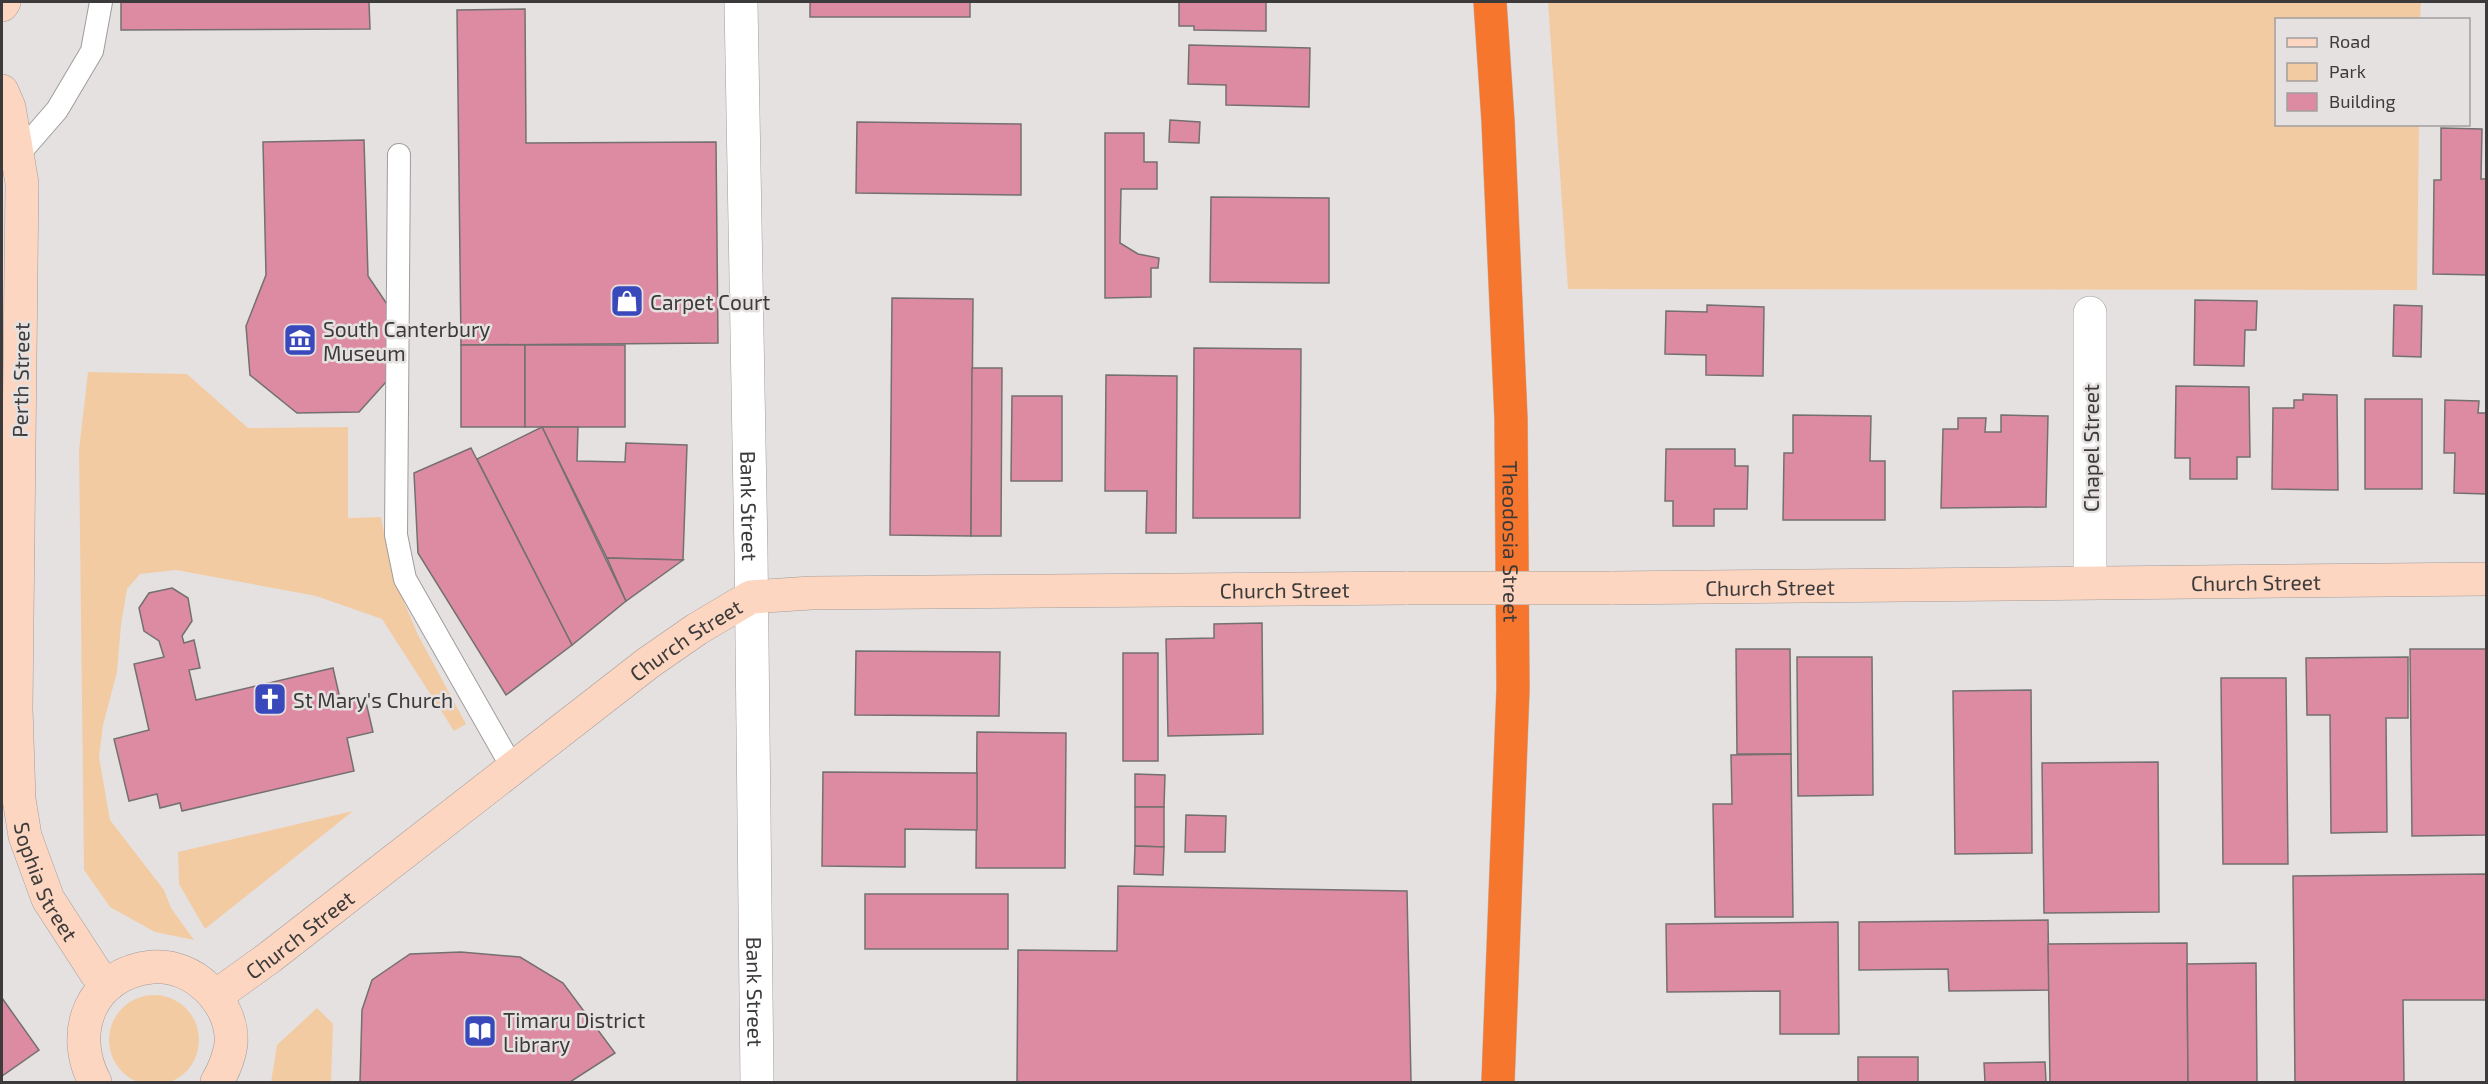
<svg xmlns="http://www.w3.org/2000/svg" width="2488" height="1084" font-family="'Exo 2',sans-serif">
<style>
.green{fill:#f2cba3}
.building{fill:#dd8ba3;stroke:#747071;stroke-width:1.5}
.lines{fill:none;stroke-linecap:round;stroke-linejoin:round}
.lane-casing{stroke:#a09c9b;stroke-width:24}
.street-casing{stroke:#a09c9b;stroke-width:34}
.secondary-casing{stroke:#a09c9b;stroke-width:34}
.highway-casing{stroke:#c1c0c0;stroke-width:34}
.lane{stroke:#fff;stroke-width:22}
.street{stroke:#fff;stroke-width:33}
.secondary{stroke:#fcd6c0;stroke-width:33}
.highway{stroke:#f6762e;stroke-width:33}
.secondary-bridge-casing{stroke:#a09c9b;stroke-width:34;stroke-linecap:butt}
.secondary-bridge{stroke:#fcd6c0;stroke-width:33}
.labels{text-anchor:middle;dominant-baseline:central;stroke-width:5;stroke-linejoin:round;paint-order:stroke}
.poi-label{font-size:21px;fill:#3c3a3a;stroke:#e6e1e1;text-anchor:start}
.street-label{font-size:21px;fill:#3c3a3a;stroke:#e6e1e1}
</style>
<rect width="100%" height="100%" fill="#e6e1e1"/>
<g class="green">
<path d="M1548,2h873l-1,17 -144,1v104l143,1 -2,165 -849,-1z"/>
<path d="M88,372l99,2 61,54 100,-1v91l33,-1 11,57 26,61 48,89 -12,7 -72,-112 -66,-23 -140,-26 -36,4 -13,15 -6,36 -4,47 -14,53 -4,32 11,63 54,70 7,18 23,32 -39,-8 -45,-25 -26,-37 -5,-420z"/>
<path d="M353,811l-148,118 -26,-45 -1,-32z"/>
<circle cx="154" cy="1040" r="45"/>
<path d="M317,1008l16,16 -2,58h-60l6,-37z"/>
</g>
<g class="building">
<path d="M121,2h248l1,27 -249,1z"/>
<rect x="810" y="2" width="160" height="15"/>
<path d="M1179,2h87v29l-72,-1v-4h-15z"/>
<path d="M525,9l1,134 190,-1 2,201 -257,2 -4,-335z"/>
<path d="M1189,45l121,3 -1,59 -83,-2v-20l-38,-1z"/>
<path d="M1170,120l30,2 -1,21 -30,-1z"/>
<path d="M857,122l164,2v71l-165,-2z"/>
<path d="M2441,128l41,1 -1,50h5v96l-53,-1 1,-94h7z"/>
<path d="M1105,133h39v29h13v27h-36l-1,54 18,11 21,4 -1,10h-7v29l-46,1z"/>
<path d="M364,140l4,136 27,40v56l-36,40 -62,1 -47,-38 -4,-49 20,-51 -3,-133z"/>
<path d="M1211,197l118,1v85l-119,-1z"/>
<path d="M892,298l81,1 -2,237 -81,-1z"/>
<path d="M2195,300l62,1 -1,29h-11l-1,36 -50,-1z"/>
<path d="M1707,305l57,2 -1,69 -57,-1v-20l-41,-1 1,-43 41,1z"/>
<path d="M2394,305l28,1 -1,51 -28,-1z"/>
<rect x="461" y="345" width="64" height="82"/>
<rect x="525" y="345" width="100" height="82"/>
<path d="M1194,348l107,1 -1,169h-107z"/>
<path d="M972,368h30l-1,168h-30z"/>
<path d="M1106,375l71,1 -1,157h-30l1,-42h-42z"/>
<path d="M2176,386l73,1 1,70h-13v22h-47v-21h-15z"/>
<path d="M2303,394l34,1 1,95 -66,-1 1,-81h21v-8h9z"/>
<path d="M1012,396h50v85h-51z"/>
<rect x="2365" y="399" width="57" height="90"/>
<path d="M2445,400l34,1 -1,12h8v81l-32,-1 1,-40h-11z"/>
<path d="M1793,415l78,1 -1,45h15v59h-102l1,-67h9z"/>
<path d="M2001,415l47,1 -2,91 -105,1 2,-79h15v-11h28l-1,14h16z"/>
<path d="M542,427h36l-1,34 48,1 1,-19 61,2 -4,115 -76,-2z"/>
<path d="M542,427l84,174 -54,44 -95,-186z"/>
<path d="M471,448l101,197 -66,50 -88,-142 -4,-80z"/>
<path d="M1666,449h69v17h13l-1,43h-33v17h-41v-25h-8z"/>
<path d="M607,558l76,2 -57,41z"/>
<path d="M172,588l16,10 4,23 -10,15 2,7 10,-3 6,28 -11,2 7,30 137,-32 8,35 24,-5 8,34 -26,6 7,33 -172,40 -2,-8 -20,5 -3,-14 -28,7 -15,-62 35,-9 -15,-66 30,-7 -5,-16 -15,-10 -5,-23 10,-15z"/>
<path d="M1262,623l1,111 -95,2 -2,-97 48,-1v-14z"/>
<path d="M1736,649h54l1,105h-54z"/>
<path d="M2410,649h76v186l-74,1z"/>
<path d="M856,651l144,1 -1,64 -144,-1z"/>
<rect x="1123" y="653" width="35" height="108"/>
<path d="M1797,657h75l1,138 -75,1z"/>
<path d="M2408,657v61h-22l1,114 -56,1 -1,-118h-23l-1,-57z"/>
<path d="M2221,678h65l2,186h-65z"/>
<path d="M2031,690l1,163 -77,1 -2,-163z"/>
<path d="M977,732l89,1 -1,135h-89z"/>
<path d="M1791,754l2,163h-78l-2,-113h19l-1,-49z"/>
<path d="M2158,762l1,150 -115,1 -2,-150z"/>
<path d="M823,772l154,1v57l-72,-1v38l-83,-1z"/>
<path d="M1135,774l30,1 -1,32h-29z"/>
<path d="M1135,807h29v40l-29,-1z"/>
<path d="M1186,815l40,1 -1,36h-40z"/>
<path d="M1135,846l29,1 -1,28 -29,-1z"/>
<path d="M2486,874v126h-83l1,82h-109l-2,-206z"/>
<path d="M1118,886l289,5 4,191h-394l1,-132 99,1z"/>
<rect x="865" y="894" width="143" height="55"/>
<path d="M2048,920l1,70 -100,1 -1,-22 -89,1v-48z"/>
<path d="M1838,922l1,112h-59v-43l-113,1 -1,-68z"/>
<path d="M2187,943l1,139h-138l-2,-138z"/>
<path d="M461,952l59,5 43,26 52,70 -45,29h-210l2,-72 10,-30 38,-26z"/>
<path d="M2256,963l1,119h-69l-1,-118z"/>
<path d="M2,998l37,52 -37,26z"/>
<rect x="1858" y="1057" width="60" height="25"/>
<path d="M2045,1062l1,20h-61l-1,-19z"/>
</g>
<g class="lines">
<g class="lane-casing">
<g id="lane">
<path d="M399,155l-3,380 9,44 107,188"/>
<path d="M17,156l40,-46 35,-59 9,-49"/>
</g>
</g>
<g class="street-casing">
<g id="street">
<path id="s1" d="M741,2l10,551 6,529"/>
<path d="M2090,582v-269"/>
</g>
</g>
<g class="secondary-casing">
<g id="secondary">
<path d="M2,5l2,-3"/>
<path id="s2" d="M2,91l7,16 13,76 -6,525 3,91 6,37 23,63 48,74 12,12"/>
<path id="s3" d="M1611,588l875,-9"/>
<path id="s4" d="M217,999l10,-11 43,-31 378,-294 49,-34 54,-32 60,-4 597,-5"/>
<path d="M95,1082c-27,-50 -4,-109 57,-115 41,-4 82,36 79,77 -2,14 -7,26 -14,38"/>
</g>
</g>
<g class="highway-casing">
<g id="highway">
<path id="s5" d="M1490,2l8,119 13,298 2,270 -15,393"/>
</g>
</g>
<use href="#lane" class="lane"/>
<use href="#street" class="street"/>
<use href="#secondary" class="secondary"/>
<use href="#highway" class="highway"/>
<g class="secondary-bridge-casing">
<path id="secondary-bridge" d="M1408,588h203"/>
</g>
<use href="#secondary-bridge" class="secondary-bridge"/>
</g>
<defs>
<g id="shop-square" transform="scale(1.725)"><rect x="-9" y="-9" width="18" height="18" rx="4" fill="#3948bb" stroke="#e6e1e1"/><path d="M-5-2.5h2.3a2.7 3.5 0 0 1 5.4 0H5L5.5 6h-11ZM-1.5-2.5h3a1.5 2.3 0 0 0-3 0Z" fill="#fff"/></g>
<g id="museum-square" transform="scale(1.725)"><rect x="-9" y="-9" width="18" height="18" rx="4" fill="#3948bb" stroke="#e6e1e1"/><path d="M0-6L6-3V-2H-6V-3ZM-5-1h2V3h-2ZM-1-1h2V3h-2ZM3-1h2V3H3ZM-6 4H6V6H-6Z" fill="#fff"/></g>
<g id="church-square" transform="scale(1.725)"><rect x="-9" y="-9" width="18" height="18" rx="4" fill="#3948bb" stroke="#e6e1e1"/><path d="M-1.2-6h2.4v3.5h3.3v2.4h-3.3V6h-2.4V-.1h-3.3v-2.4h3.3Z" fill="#fff"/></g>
<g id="library-square" transform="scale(1.725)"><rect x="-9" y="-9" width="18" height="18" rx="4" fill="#3948bb" stroke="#e6e1e1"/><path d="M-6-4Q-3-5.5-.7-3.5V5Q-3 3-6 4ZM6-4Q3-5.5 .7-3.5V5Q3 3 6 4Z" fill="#fff"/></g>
</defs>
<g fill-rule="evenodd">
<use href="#shop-square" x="627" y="301"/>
<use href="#museum-square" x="300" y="340"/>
<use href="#church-square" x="270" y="699"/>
<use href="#library-square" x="480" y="1031"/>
</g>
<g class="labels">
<g class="poi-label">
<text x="650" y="301">Carpet Court</text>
<text x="323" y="328">South Canterbury<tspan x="323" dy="24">Museum</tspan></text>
<text x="293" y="699">St Mary's Church</text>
<text x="503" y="1019">Timaru District<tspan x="503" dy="24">Library</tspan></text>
</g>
<g class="street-label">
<text transform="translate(20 380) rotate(-89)">Perth Street</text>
<text transform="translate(2090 448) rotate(-90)">Chapel Street</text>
<text stroke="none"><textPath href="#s1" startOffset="504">Bank Street</textPath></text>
<text stroke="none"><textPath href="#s5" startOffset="540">Theodosia Street</textPath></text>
<text stroke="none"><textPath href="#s3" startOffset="645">Church Street</textPath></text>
<text stroke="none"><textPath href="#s3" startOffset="159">Church Street</textPath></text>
<text stroke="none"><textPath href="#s4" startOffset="1203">Church Street</textPath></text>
<text stroke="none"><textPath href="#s4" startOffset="591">Church Street</textPath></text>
<text stroke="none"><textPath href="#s2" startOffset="798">Sophia Street</textPath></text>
<text stroke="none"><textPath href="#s4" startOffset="105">Church Street</textPath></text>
<text stroke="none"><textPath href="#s1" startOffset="990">Bank Street</textPath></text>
</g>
</g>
<rect width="2488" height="1084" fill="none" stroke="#3c3a3a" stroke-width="6"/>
<rect x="2275" y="18" width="195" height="108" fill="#e6e1e1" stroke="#a29e9e" stroke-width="1.5"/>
<rect x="2287" y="38" width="30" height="9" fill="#fcd6c0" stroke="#a29e9e" stroke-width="1.5"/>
<text x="2329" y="48" font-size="18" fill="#3c3a3a">Road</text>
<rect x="2287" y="63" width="30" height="18" fill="#f2cba3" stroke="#a29e9e" stroke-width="1.5"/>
<text x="2329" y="78" font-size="18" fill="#3c3a3a">Park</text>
<rect x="2287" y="93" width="30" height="18" fill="#dd8ba3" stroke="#a29e9e" stroke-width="1.5"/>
<text x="2329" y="108" font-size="18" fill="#3c3a3a">Building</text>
</svg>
